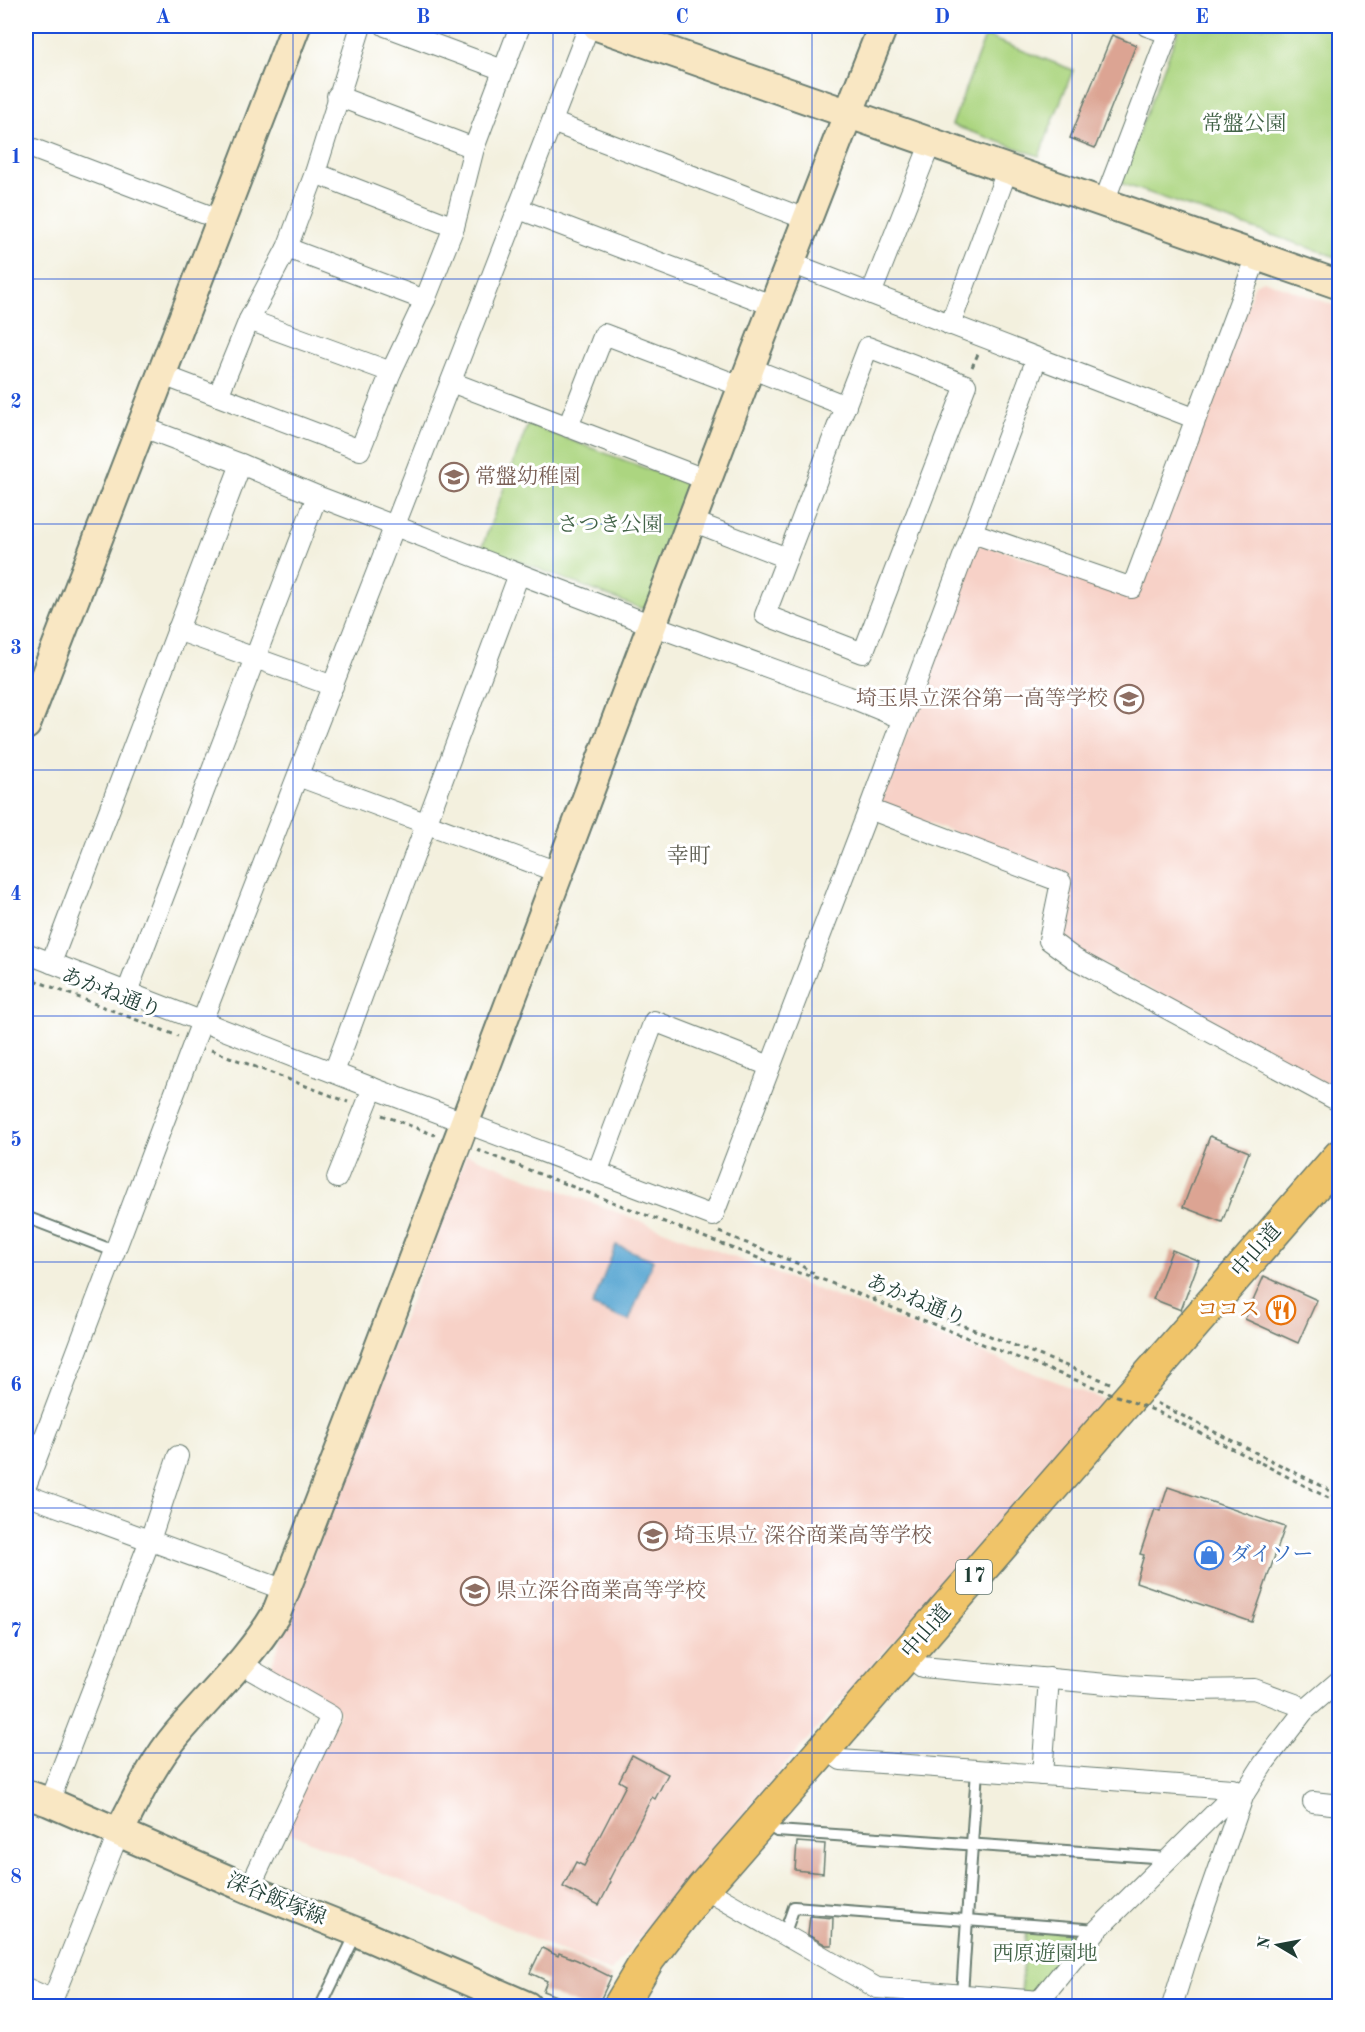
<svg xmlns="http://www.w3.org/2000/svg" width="1365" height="2032" font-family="'Old Standard TT','Noto Serif JP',serif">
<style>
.built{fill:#f7d1c7}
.green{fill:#acd580;stroke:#66895a;stroke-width:1.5}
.water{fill:#5aa7d3;stroke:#3c7284;stroke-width:1.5}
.building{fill:#dca493}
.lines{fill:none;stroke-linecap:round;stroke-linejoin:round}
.lane-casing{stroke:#697c70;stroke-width:14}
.street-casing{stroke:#697c70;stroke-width:22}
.secondary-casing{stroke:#697c70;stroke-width:32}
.highway-casing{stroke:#697c70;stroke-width:36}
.path{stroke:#697c70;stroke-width:3;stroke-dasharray:4.5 4.5;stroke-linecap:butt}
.lane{stroke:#fff;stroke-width:10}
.street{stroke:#fff;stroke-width:20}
.secondary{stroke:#f9e7c3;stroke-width:28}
.highway{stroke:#f0c469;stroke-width:33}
.path-bridge{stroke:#697c70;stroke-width:3;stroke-dasharray:4.5 4.5;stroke-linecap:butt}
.grid{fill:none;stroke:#1d4ed8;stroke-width:1.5;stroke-opacity:0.55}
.labels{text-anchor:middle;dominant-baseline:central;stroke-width:6;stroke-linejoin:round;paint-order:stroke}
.shield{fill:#fff;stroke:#627771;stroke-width:1.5}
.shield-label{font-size:20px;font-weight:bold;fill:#1f3d34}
.park-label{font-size:21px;fill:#426347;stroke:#fff}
.education-label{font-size:21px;fill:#785e54;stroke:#fff;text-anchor:start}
.street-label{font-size:21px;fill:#1f3d34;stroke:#fff}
.food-label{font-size:21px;fill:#c56008;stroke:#fff;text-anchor:end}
.shop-label{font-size:21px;fill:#366cbe;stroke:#fff;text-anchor:start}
.neighbourhood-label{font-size:22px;fill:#616155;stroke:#fff}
.neatline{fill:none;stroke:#1d4ed8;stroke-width:2}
.grid-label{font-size:20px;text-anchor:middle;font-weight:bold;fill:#1d4ed8}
</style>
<rect width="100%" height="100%" fill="#fff"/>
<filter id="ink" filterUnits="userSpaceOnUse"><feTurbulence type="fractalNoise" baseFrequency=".0167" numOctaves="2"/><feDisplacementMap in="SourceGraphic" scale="12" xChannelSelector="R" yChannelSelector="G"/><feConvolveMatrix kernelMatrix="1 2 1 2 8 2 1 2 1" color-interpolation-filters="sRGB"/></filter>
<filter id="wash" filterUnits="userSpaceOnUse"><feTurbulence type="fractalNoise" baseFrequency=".008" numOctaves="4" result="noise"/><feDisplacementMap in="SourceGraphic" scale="24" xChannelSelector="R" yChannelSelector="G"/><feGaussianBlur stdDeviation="1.35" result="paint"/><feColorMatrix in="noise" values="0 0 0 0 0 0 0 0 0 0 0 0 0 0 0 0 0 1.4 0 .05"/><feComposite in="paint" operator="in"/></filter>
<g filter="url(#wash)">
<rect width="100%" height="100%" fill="#f3f0de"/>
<g class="built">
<path d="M1263,280l76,27v784l-271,-146 -9,-16 12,-53 -187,-69 -3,-7 96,-253 8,-3 152,54 118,-314z"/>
<path d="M466,1154l638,246 -328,376 -165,196 -329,-143 58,-118 -71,-39z"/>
</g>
<g class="green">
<path d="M1180,26h159v232l-216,-74 -2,-5z"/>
<path d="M985,36l88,34 -34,86 -87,-31z"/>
<path d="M528,424l162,61 -39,119 -9,5 -160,-62z"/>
<path d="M1026,1929l55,4 3,6 -42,54 -21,1z"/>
</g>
<path class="water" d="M616,1245l37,15 -24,61 -37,-15z"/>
<g id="blocks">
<g class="building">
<path d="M1112,35l24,10 -41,103 -25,-10z"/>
<path d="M1210,1136l39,16 -27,70 -39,-15z"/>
<path d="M1172,1250l27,11 -18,49 -28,-11z"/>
<path d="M1264,1276l53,24 -19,43 -53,-24z"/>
<path d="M1168,1487l117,40 -33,95 -116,-40 8,-27 -4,-1 15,-45 5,2z"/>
<path d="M632,1755l36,19 -13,25 -3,-2 -43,83 2,2 -12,23 -36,-18 13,-25 8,4 24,-46 18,-35 -7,-4z"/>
<path d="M797,1842l28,2 -2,29 -28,-3z"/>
<path d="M810,1916l23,2 -1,27h-6l-18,-10z"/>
<path d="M542,1948l16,8 1,-3 18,7 34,17 -14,30h-13l-41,-16 4,-10 -17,-8z"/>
</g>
</g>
</g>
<g filter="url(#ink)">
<use href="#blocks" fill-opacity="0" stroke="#697c70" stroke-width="1.5"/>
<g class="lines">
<g class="lane-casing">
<g id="lane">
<path d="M26,1217l88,34"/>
<path d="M764,1823l13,8 391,27"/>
<path d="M784,1935l10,-28 303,23"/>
<path d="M962,1994l15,-224"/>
<path d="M321,2006l35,-72"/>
</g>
</g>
<g class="street-casing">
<g id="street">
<path d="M361,26l-46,147 -28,75 -38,72 -31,76 142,54 31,-78 34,-72 29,-73 20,-79 46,-122"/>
<path d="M385,26l118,44"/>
<path d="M1147,26l21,7"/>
<path d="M337,96l137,52"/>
<path d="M552,122l256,98"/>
<path d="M26,146l195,74"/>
<path d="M315,173l139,54"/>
<path d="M1104,202l67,-176"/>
<path d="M519,209l255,97"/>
<path d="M287,248l138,52"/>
<path d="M791,263l403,155"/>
<path d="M871,294l60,-152"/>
<path d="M249,320l142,52"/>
<path d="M950,325l58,-157"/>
<path d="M868,347l98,38 -103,268 -98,-38z"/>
<path d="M750,368l96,38"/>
<path d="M160,374l58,22"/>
<path d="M451,382l256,98"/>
<path d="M140,426l101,38 76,32 335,129 195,71 56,23"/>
<path d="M568,427l36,-93 139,53"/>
<path d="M692,521l95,37"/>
<path d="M973,533l159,55 125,-332"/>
<path d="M177,630l156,56"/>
<path d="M298,776l262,97"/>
<path d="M869,809l192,73 -12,58 26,19 265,143"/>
<path d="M26,953l347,135 340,128 156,-407 168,-451"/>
<path d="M51,963l190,-499"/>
<path d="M127,992l190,-496"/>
<path d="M334,1072l185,-498"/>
<path d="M597,1173l57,-152 116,45"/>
<path d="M337,1178l36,-90"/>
<path d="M26,1486l168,-444 395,-1016"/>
<path d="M26,1495l259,95"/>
<path d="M908,1654l14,13 206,19 66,4 60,-1 41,15 9,7"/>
<path d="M239,1663l92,53 -82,173"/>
<path d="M826,1748l15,12 391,29 12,5"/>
<path d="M1042,1775l7,-97"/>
<path d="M49,1802l101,-262 28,-84"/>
<path d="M1313,1802l27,3"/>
<path d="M703,1888l174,100 163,13"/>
<path d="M26,1988l27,12"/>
<path d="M50,2006l69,-174"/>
<path d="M1035,2006l62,-76 127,-126 20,-10"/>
<path d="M1172,2006l18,-58 54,-154 20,-31 40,-52 36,-31"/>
</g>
</g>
<g class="secondary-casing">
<g id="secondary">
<path d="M597,26l743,259"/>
<path d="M26,725l270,-699"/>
<path d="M26,1794l23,8 200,87 108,43 170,74"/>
<path d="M119,1832c18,-34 33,-68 58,-98 33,-39 73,-76 99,-120 207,-527 398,-1062 607,-1588"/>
</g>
</g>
<g class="highway-casing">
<path id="highway" d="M620,2006l28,-47 55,-71 637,-732"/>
</g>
<g class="path">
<path d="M972,367l6,-13"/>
<path d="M26,977l152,59"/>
<path d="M211,1050l137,52"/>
<path d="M382,1115l53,20"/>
<path d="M477,1150l315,121 29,8 169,68"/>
<path d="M719,1232l80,32 18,12"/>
<path d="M872,1300l10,-6 6,2 222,87"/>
<path d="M1157,1403l169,85 14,14"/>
<path d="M1261,1463l77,40"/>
</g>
<use href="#lane" class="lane"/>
<use href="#street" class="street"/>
<use href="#secondary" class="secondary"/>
<use href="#highway" class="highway"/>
<path class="path-bridge" d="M990,1347l166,64 105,52"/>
</g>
</g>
<path class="grid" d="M293,26v1980M553,26v1980M812,26v1980M1072,26v1980M26,279h1314M26,524h1314M26,770h1314M26,1016h1314M26,1262h1314M26,1508h1314M26,1753h1314"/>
<defs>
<g id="school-ring" transform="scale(1.5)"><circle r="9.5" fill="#fff" stroke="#8d6e63" stroke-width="1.5"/><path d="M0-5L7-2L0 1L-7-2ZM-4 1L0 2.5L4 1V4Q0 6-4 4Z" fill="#8d6e63"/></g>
<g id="restaurant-ring" transform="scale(1.5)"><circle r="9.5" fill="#fff" stroke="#e8710a" stroke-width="1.5"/><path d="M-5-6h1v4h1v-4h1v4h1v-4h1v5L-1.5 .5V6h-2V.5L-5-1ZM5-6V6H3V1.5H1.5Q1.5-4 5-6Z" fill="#e8710a"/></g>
<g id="shop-ring" transform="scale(1.5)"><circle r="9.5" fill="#fff" stroke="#3f7fe0" stroke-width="1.5"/><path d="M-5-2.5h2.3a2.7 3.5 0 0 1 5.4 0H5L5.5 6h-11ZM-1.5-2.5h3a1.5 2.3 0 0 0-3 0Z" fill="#3f7fe0"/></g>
</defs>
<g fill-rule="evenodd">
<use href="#school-ring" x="454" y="477"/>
<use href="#school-ring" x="1129" y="699"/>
<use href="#restaurant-ring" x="1281" y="1310"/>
<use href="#school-ring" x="653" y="1536"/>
<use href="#shop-ring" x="1209" y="1555"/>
<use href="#school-ring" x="475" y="1591"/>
</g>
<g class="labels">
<rect class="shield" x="956" y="1560" width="36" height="34" rx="4.5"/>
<g class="shield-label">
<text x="974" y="1577">17</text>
</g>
<g class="park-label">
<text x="1244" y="124">常盤公園</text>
<text x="610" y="525">さつき公園</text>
<text x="1045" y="1954">西原遊園地</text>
</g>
<g class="education-label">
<text x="475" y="477">常盤幼稚園</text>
<text x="1108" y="699" text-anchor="end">埼玉県立深谷第一高等学校</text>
<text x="674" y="1536">埼玉県立 深谷商業高等学校</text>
<text x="496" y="1591">県立深谷商業高等学校</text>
</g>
<g class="street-label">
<text transform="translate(111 994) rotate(21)">あかね通り</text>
<text transform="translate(1257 1251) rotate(-49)">中山道</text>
<text transform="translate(916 1301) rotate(22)">あかね通り</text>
<text transform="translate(927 1632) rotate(-49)">中山道</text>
<text transform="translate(276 1900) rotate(22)">深谷飯塚線</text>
</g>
<g class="food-label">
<text x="1260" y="1310">ココス</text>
</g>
<g class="shop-label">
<text x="1230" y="1555">ダイソー</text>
</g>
<g class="neighbourhood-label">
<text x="689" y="857">幸町</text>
</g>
</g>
<rect width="1365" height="2032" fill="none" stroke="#fff" stroke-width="66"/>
<g transform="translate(1278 1945) rotate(280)" stroke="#ffffff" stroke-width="4.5" paint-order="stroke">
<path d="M0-4.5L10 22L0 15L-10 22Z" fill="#1f3d34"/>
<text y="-9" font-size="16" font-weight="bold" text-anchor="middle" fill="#1f3d34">N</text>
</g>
<rect x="33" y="33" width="1299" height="1966" class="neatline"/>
<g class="grid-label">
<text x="163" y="23">A</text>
<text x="423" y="23">B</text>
<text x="682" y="23">C</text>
<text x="942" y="23">D</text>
<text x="1202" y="23">E</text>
<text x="16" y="163">1</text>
<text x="16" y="408">2</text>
<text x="16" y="654">3</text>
<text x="16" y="900">4</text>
<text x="16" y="1146">5</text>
<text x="16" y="1391">6</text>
<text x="16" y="1637">7</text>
<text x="16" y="1883">8</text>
</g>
</svg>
